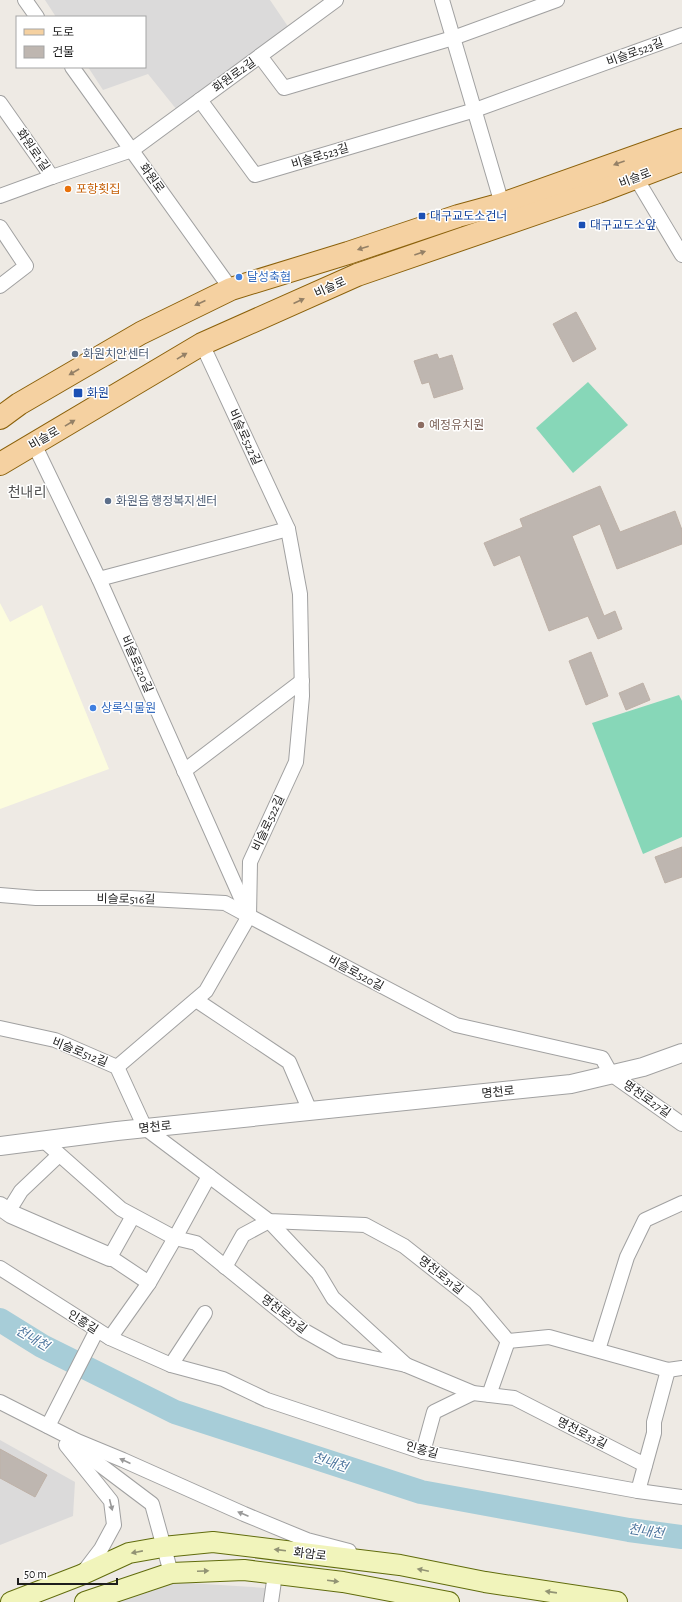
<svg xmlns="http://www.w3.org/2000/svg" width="682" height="1602" font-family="'Alegreya Sans','Noto Sans KR',sans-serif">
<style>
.residential{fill:#dbdada}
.education{fill:#fcfcde}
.pitch{fill:#87d7b8}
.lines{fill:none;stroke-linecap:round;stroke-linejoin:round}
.river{stroke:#a7cdd8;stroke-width:24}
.building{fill:#beb6b0;stroke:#beb1a7}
.minor-casing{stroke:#a1a1a1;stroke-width:16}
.tertiary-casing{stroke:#a1a1a1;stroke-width:20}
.secondary-casing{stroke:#616c0d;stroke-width:22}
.primary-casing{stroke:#8b610b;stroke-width:24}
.minor{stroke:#fff;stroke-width:14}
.tertiary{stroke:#fff;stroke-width:18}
.secondary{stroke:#f1f4bb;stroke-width:20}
.primary{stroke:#f5d1a1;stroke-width:22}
.oneway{fill:#948066}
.oneway2{fill:#999}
.oneway3{fill:#929374}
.food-dot{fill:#e8710a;stroke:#fff;stroke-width:1.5}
.transit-dot{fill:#1a4fb4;stroke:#fff;stroke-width:1.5}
.shop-dot{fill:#3f7fe0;stroke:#fff;stroke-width:1.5}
.service-dot{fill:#5c6f8a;stroke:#fff;stroke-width:1.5}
.education-dot{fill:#8d6e63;stroke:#fff;stroke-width:1.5}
.labels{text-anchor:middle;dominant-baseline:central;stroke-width:3;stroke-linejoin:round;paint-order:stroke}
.street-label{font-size:12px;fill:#1d1d1d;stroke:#fff}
.food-label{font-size:12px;fill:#c56008;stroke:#fff;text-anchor:start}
.transit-label{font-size:12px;fill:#164399;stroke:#fff;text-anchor:start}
.shop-label{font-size:12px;fill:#366cbe;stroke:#fff;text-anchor:start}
.service-label{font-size:12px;fill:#4e5e75;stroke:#fff;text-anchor:start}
.education-label{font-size:12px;fill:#785e54;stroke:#fff;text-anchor:start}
.water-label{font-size:13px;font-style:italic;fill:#4e769e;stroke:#fff}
.quarter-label{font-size:14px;fill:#505050;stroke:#fff}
</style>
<rect width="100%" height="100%" fill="#eeeae4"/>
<g class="residential">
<path d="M45,0h225l19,28 -112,82 -29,-36 -45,16 -15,-23h57v-50h-89z"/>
<path d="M0,1440l75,42 -2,34 -73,29z"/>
<path d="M141,1580l125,8 -2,14h-180z"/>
</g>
<path class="education" d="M0,603l10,19 32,-17 67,164 -109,40z"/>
<g class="pitch">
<path d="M588,382l40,43 -55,48 -37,-45z"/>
<path d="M679,695l3,6v136l-39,17 -51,-131z"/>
</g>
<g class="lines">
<path class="river" d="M0,1320l42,26 133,66 246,80 208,38 53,7"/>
</g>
<g class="building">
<path d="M576,312l20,37 -23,13 -20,-38z"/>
<path d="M437,354l2,5 13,-4 11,34 -29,9 -5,-16 -7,2 -8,-23z"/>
<path d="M600,486l20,46 55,-21 7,19v14l-65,25 -17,-45 -28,12 32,80 11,-5 7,18 -24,10 -10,-23 -39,15 -29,-76 -26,11 -10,-23 39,-16 -3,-8z"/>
<path d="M591,652l17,44 -22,9 -17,-44z"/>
<path d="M643,683l7,17 -24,10 -7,-17z"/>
<path d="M682,847v30l-17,6 -10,-26z"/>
<path d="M0,1449l47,26 -12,22 -35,-19z"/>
</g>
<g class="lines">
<g class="minor-casing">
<g id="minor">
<path d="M25,0l12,17"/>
<path d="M442,0l60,204"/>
<path d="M260,56l24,32 169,-50 104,-38"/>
<path d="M72,67l159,222"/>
<path d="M200,100l55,75 220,-65 207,-75"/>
<path d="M0,103l52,74"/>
<path d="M636,178l46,77"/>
<path d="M0,196l52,-19 80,-27 204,-150"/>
<path d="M0,227l26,39 -26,20"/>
<path d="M34,444l65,135 150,337 207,109 146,33 9,16 71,50"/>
<path d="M99,579l189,-50"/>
<path d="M184,771l118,-90"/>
<path d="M0,895l36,3h94l95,5 24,13"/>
<path d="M196,1000l93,62 21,49"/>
<path d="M0,1028l55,12 62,27 28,61 124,93 96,4 39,21 71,56 33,39 41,-4 119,33 14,-2"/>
<path d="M117,1067l89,-76 43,-75 1,-54 46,-100 6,-66 -2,-102 -12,-65 -86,-185"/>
<path d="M43,1140l78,69 54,29 21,5 107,87 37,21 66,14 67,28 41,5 131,67"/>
<path d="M8,1212l13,-21 38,-36"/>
<path d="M133,1216l-23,41 39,26"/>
<path d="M225,1267l18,-32 26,-14 49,52 15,25 73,67"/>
<path d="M0,1268l110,70 61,27 52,14 44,21 156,52 215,39 44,6"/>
<path d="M110,1338l39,-55 26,-45 34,-62"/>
<path d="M598,1350l29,-93 18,-37 37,-17"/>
<path d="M171,1365l34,-52"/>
<path d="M489,1395l19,-54"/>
<path d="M0,1402l77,39 46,19 121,54 63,26 42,11"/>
<path d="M48,1426l49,-96"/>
<path d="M66,1445l45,56 3,24 -13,24 -19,25"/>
<path d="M75,1446l77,58 19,69"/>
<path d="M423,1452l11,-40 39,-19"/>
<path d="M638,1491l16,-58v-11l14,-52"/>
<path d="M271,1602l4,-28"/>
</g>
</g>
<g class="tertiary-casing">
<g id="tertiary">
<path d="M0,1146l117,-15 454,-47 72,-17 39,-14"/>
<path d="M0,1206l11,8 99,43"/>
</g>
</g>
<g class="secondary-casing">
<g id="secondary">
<path d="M11,1602l70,-27 48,-22 34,-6 50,-5 187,23 85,17 132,20"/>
<path d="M85,1602l86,-29 73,-3 99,12 106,20"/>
</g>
</g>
<g class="primary-casing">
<g id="primary">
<path d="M0,418l19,-14 122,-71 90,-44 117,-36 110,-37 44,-12 180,-64"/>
<path d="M0,464l202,-120 155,-69 241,-83 84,-32"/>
</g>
</g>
<use href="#minor" class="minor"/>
<use href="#tertiary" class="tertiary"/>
<use href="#secondary" class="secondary"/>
<use href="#primary" class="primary"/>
</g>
<defs><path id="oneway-solid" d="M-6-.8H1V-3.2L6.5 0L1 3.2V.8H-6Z"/></defs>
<g class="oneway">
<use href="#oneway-solid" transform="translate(619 163) rotate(160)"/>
<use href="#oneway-solid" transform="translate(363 248) rotate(162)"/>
<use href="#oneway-solid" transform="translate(420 253) rotate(-19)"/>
<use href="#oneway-solid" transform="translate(299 301) rotate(-24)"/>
<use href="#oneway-solid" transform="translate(200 303) rotate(155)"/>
<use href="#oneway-solid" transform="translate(182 356) rotate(-31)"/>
<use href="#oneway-solid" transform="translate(74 372) rotate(150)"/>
<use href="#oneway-solid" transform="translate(70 423) rotate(-31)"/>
</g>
<g class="oneway2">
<use href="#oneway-solid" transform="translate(125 1461) rotate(-156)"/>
<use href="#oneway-solid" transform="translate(111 1505) rotate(76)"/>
<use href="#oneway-solid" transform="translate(243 1514) rotate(-157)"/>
</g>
<g class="oneway3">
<use href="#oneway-solid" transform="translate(280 1550) rotate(-173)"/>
<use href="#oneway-solid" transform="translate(137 1552) rotate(169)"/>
<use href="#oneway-solid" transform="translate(423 1570) rotate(-168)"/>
<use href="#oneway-solid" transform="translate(203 1571) rotate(-2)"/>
<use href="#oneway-solid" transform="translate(333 1581) rotate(7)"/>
<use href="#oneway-solid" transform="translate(551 1592) rotate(-172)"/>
</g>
<circle class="food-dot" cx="68" cy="189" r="4"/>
<g class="transit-dot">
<rect x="418" y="212" width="8" height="8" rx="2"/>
<rect x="578" y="221" width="8" height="8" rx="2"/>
<rect x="73" y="388" width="10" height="10" rx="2"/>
</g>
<g class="shop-dot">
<circle cx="239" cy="277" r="4"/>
<circle cx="93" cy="708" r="4"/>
</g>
<g class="service-dot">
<circle cx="75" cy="354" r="4"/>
<circle cx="108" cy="501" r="4"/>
</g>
<circle class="education-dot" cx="421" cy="425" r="4"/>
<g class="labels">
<g class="street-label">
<text transform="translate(635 52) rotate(-20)">비슬로523길</text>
<text transform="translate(234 75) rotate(-36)">화원로2길</text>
<text transform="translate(33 150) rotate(55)">화원로1길</text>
<text transform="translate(320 156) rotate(-17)">비슬로523길</text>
<text transform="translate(152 178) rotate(54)">화원로</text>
<text transform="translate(635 178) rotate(-21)">비슬로</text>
<text transform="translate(330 287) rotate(-24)">비슬로</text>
<text transform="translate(245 437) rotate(65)">비슬로522길</text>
<text transform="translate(44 438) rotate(-30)">비슬로</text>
<text transform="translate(137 664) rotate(66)">비슬로520길</text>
<text transform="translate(268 823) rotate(-65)">비슬로522길</text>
<text transform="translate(126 899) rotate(1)">비슬로516길</text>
<text transform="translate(356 973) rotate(28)">비슬로520길</text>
<text transform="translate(80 1052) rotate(22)">비슬로512길</text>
<text transform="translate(498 1092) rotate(-6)">명천로</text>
<text transform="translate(647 1099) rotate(35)">명천로27길</text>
<text transform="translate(155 1127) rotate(-6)">명천로</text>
<text transform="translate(441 1275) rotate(38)">명천로31길</text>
<text transform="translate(284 1314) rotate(38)">명천로33길</text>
<text transform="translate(83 1322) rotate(32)">인흥길</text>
<text transform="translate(582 1433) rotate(27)">명천로33길</text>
<text transform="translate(422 1450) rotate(15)">인흥길</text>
<text transform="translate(310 1554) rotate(7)">화암로</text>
</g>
<g class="food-label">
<text x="76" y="189">포항횟집</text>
</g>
<g class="transit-label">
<text x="430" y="216">대구교도소건너</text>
<text x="590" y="225">대구교도소앞</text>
<text x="87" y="393">화원</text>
</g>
<g class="shop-label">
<text x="247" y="277">달성축협</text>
<text x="101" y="708">상록식물원</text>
</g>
<g class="service-label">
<text x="83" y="354">화원치안센터</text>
<text x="116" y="501">화원읍 행정복지센터</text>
</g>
<g class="education-label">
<text x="429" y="425">예정유치원</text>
</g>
<g class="water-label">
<text transform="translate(32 1339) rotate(30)">천내천</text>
<text transform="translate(330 1463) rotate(18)">천내천</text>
<text transform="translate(646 1532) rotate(8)">천내천</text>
</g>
<g class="quarter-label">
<text x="27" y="493">천내리</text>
</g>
</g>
<rect x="16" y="16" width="130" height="52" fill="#ffffff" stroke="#a5a5a5"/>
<rect x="24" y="29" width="20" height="6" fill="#f5d1a1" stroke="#a5a5a5"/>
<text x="52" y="36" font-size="12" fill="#1d1d1d">도로</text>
<rect x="24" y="46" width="20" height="12" fill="#beb6b0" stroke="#a5a5a5"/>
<text x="52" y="56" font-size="12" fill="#1d1d1d">건물</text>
<path d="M18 1578v6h99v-6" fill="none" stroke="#1d1d1d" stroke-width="2"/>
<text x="24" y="1578" font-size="12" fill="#1d1d1d" stroke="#ffffff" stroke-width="3" paint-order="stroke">50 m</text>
</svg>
